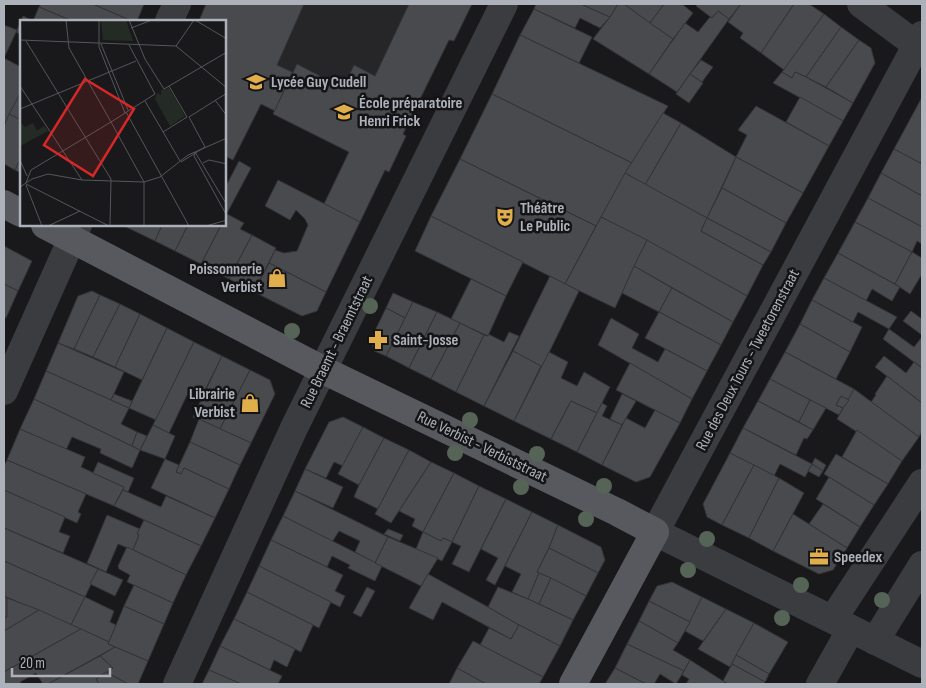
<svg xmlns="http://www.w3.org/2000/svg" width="926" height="688" font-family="'Sofia Sans Condensed',sans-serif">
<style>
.built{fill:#262628}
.building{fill:#494a4e;stroke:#343437}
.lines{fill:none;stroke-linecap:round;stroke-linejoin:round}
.minor{stroke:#3b3c40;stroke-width:28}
.major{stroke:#57595f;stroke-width:28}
.tree{fill:#556457}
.labels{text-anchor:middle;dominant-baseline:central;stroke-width:5;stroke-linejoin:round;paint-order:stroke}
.poi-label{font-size:16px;font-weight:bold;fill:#adb1ba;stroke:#141416;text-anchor:start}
.street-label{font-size:16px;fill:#adb1ba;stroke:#141416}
.inset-road{fill:none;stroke:#54565b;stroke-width:1}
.view{fill:#d62828;fill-opacity:0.15;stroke:#d62828;stroke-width:2.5}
.inset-edge{fill:none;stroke:#adb1ba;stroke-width:2.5}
</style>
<rect width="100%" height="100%" fill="#19191b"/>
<path class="built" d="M206,4h203l-34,72 -21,-10 -11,22 -46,-24 -22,47 -14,-7 -28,56 -8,-4v-135h-26z"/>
<g class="building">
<path d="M41,4h52l39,17h-60l-33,-14z"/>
<path d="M93,4h51l-7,17h-5z"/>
<path d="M206,4h98l-27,61 15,7 -17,39 -14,-7 -28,56 -8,-4v-135h-26z"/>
<path d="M409,4h63l-18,37 -5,-1 -46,94 3,2 -17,36 -4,-2 -25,52 -36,-18 25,-52 -76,-38 24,-50 46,24 11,-23 21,11z"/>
<path d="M536,4h45l29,13 -10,11 -20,-10 -5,10 -41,-19z"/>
<path d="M581,4h37l-8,13z"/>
<path d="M618,4h6l49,35 -24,35 -56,-35 17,-22z"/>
<path d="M624,4h40l-14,19z"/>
<path d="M664,4h18l11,9 -20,26 -23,-16z"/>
<path d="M698,4h43l-12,15 -11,-8 -6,7 -16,-12z"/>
<path d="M741,4h53l-33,49 -21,-15 3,-5 -15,-11z"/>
<path d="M794,4h15l15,10 -40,56 -23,-17z"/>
<path d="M39,7l33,14h-51v13l-4,-1v-3l6,-14 10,5z"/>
<path d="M534,9l58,28 -13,26 -59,-28z"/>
<path d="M718,11l11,8 -52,73 -28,-18 36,-51 13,9 12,-15 2,1z"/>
<path d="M824,14l17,13 -35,50 -11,-5 -3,6 -10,-6z"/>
<path d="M4,25l13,5 -13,28z"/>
<path d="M841,27l18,13 -33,47 -20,-10z"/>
<path d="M520,35l148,71 -36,57 -140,-69z"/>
<path d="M859,40l12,8 4,15 -22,40 -27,-16z"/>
<path d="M4,58l17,9v25l-17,34z"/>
<path d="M701,60l12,7 -11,15 -12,-8z"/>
<path d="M782,72l10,6 3,-6 11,5 47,26 -10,18 -70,-38z"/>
<path d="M690,74l13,9 -14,20 -13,-9z"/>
<path d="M21,92v28l-12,-6z"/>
<path d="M492,94l140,69 -36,63 -136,-67z"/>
<path d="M800,97l43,24 -14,25 -43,-24z"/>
<path d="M921,99l1,61 -2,3 -26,-14z"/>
<path d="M756,106l73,40 -26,47 -67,-36 11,-22 -9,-5z"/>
<path d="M663,113l18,10 -36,62 -20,-12z"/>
<path d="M9,114l12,6v38l-6,12 -11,-6v-38z"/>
<path d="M681,123l55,34 -29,61 -62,-33z"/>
<path d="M894,149l28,15v32l-41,-23z"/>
<path d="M736,157l67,36 -17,30 -64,-35z"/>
<path d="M21,158v15l-6,-3z"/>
<path d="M460,159l136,67 -31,58 -134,-68z"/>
<path d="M239,161l12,7 -26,49v-29z"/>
<path d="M625,173l82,45 -6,13 62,34 -16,31 -146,-79z"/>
<path d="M881,173l41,23v31l-54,-29z"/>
<path d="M278,180l82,42 -34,70 -57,-29 6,-13 9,3 13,-2 11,-26 -3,-6 -9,-9 -6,10 -25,-14z"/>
<path d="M722,188l64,35 -15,29 -64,-34z"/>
<path d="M868,198l54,29v17l-5,-3 -5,11 -57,-30z"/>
<path d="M227,214l17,9 -4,6 12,6 -23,44 -28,-15 20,-39h4v-8z"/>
<path d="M431,216l92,46 -17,34 -91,-45z"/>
<path d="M601,217l46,23 -32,68 -50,-24z"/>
<path d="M707,218l64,34 -8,13 -62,-34z"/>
<path d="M855,222l57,30 -17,32 -57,-31z"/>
<path d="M122,225h40l-7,16z"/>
<path d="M162,225h26l-13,26 -20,-10z"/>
<path d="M188,225h33l-20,39 -26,-13z"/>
<path d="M252,235l24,13 -22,44 -25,-13z"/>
<path d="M647,240l100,56 -14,26 -99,-56z"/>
<path d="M4,246l28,15 -14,30 -14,-7z"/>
<path d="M912,252l10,6v16l-12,20 -15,-10z"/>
<path d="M838,253l62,34 -8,14 -20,-12 -6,12 -42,-23z"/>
<path d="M269,263l57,29 -9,19 -15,5 -48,-24z"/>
<path d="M634,266l38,22 -13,24 -37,-19z"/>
<path d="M550,276l29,15 -37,76 -29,-16z"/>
<path d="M824,278l73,39 -8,12 -31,-17 -5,10 -41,-22z"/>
<path d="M471,279l35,17 -18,40 -37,-17z"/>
<path d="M4,284l14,7 -12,27 -2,-1z"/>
<path d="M672,288l61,34 -12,23 -62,-33z"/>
<path d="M92,291l8,4 -26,54 -16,-6 20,-47z"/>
<path d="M393,293l20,9 -8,16 -19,-10z"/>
<path d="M100,295l20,9 -27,53 -19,-8z"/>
<path d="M812,300l50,27 -12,25 -50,-28z"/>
<path d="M413,302l24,10 -28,56 -23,-12z"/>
<path d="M120,304l20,10 -25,53 -22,-10z"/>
<path d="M386,308l19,10 -19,38 -12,-5 -3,-12z"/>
<path d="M911,311l11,8v16l-19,-14z"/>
<path d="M437,312l23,11 -29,56 -22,-11z"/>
<path d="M659,312l62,33 -14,26 -62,-33z"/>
<path d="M140,314l27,14 -25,52 -27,-13z"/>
<path d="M611,318l28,16 -7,14 26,14 7,-13 42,22 -15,28 -94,-54z"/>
<path d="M460,323l24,12 -28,57 -25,-13z"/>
<path d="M800,324l50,28 -14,27 -51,-27z"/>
<path d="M167,328l27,14 -38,78 -27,-12z"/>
<path d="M889,329l25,18 8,-10v31l-39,-29z"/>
<path d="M509,332l10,4 -35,70 -28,-14 28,-57 4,1v-2l16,8z"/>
<path d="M194,342l28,14 -22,44 -13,-5 -18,38 -16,-8z"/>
<path d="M58,343l66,29 -13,28 -65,-29z"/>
<path d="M513,351l28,15 -27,55 -30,-15z"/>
<path d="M549,352l19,10 -7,16 16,8 7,-14 26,15 -13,26 -26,-12 -20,38 -37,-18z"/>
<path d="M785,352l69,37 -5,11 -8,-4 -5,9 7,3 -4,7 -69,-36z"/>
<path d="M222,356l28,14 -30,59 -27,-12z"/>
<path d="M884,356l22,17 8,-11 8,6v35l-47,-36z"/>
<path d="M630,363l62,36 -12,24 -64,-33z"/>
<path d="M250,370l20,10 5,14 -24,49 -31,-14z"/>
<path d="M46,371l83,37 -8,16 16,8 -5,14 -98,-47z"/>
<path d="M887,376l35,27v28l-3,6 -48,-35 5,-7 -1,-1z"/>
<path d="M770,379l40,21 -11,22 -41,-21z"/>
<path d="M854,389l65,48 -17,24 -65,-42z"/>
<path d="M114,394l18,7 -3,7 -18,-8z"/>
<path d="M622,394l14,7 -14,24 -12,-6z"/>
<path d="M841,396l8,4 -6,8 -7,-3z"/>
<path d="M34,399l106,51 -8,18 -32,-15 1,-4 -29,-12 -6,13 -46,-21z"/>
<path d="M810,400l16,8 -13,22 -14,-8z"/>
<path d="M571,401l26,12 -20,39 -26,-13z"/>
<path d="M758,401l55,29 -6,9 -3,-1 -8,17 -53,-27z"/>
<path d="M602,403l5,3 -5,10 20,9 -20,40 -25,-13z"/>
<path d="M655,410l25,13 -30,54 -14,5 -34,-17 24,-47 19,10z"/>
<path d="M343,417l20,10 -20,39 -9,-4 -8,16 -21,-9 24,-47z"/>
<path d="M199,419l52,24 -11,22 -50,-23z"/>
<path d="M153,425l22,11 -10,23 -25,-9z"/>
<path d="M363,427l21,11 -25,47 -21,-11z"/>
<path d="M743,428l69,36 -7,13 -25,-13 -6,12 -44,-23z"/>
<path d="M20,429l65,28 -4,10 43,20 -10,19 -107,-46z"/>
<path d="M857,430l45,31 -14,23 -46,-27z"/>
<path d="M137,432l10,4 -7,14 -8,-4z"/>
<path d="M384,438l25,12 -31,59 -24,-12 5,-12z"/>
<path d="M190,442l50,23 -11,24 -45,-21 -3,6 -5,-2z"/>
<path d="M409,450l22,12 -40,61 -16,-9z"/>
<path d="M730,453l24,12 -32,60 -15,-8 -4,-13z"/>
<path d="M836,454l52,30 -14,21 -50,-31z"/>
<path d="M815,458l11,7 -3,6 -11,-7z"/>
<path d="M165,459l14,6 -3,7 5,2 3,-6 45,21 -14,29 -64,-30z"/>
<path d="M7,460l79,34 -8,18 3,2 -4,9 -73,-33v-24z"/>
<path d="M98,462l36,16 -6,14 -5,-2 1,-3 -31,-14z"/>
<path d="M431,462l23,11 -31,59 -11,-6 3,-7 -16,-8z"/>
<path d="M812,464l11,7 -4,6 -11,-6z"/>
<path d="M754,465l25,13 -30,60 -27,-13z"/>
<path d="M305,469l38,18 -10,21 -38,-17z"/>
<path d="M454,473l25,13 -27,56 -9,-4 -2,3 -18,-9z"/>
<path d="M829,477l45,28 -14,22 -44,-28z"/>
<path d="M779,478l25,15 -31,58 -24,-13z"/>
<path d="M479,486l27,13 -37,73 -17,-8 9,-18 -9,-4z"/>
<path d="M4,490l61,27 -6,15 11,4 -7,17 -59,-25z"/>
<path d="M123,490l38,17 5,-11 49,22 -14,28 -87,-40z"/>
<path d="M295,491l93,46 -13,26 -20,-11 5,-11 -21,-10 -7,11 -49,-26z"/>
<path d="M506,499l26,13 -37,73 -9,-5 12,-22 -17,-9z"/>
<path d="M823,504l37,23 -13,21 -38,-24z"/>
<path d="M532,512l26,13 -9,23 -12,24 2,1 -11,26 -16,-7 9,-18 -16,-8z"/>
<path d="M793,514l54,34 -14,22 -14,4 -46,-23z"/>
<path d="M107,515l33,14 -3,5 2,1 -6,15 -15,-6 -12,28 -19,-9z"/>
<path d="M283,516l99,50 -7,15 -27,-13 2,-3 -18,-9 -5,11 -56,-27z"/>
<path d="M144,520l57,26 -15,29 -53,-25 6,-15 -2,-1z"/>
<path d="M558,525l43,22 4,13 -7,13 -49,-25z"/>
<path d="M4,528l94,41 -13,28 -81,-36z"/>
<path d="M388,529l15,6 -3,6 -16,-7z"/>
<path d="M423,532l18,9 2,-3 9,4 -10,19 -26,-12z"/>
<path d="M388,537l50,21 -17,28 -46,-23z"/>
<path d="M271,540l72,35 -8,16 10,5 -5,11 -81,-41z"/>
<path d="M127,547l59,28 -13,28 -46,-21 3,-7 -11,-6 -1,-3z"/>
<path d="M549,548l49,25 -12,23 -49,-24z"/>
<path d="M4,561l81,36 -14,28 -67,-29z"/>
<path d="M259,566l72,36 -12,26 -72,-36z"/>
<path d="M98,569l25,11 -8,16 -25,-12z"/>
<path d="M539,573l12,5 -12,26 -11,-5z"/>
<path d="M428,574l60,33 31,18 -8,14 -69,-37 -9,18 -24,-12z"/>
<path d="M551,578l35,18 -13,24 -34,-16z"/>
<path d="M672,582l30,15 -12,25 -41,-21 8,-15z"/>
<path d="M134,585l39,18 -9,21 -40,-18z"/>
<path d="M367,587l8,4 -14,26 -8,-4z"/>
<path d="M498,587l30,12 45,21 -13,26 -41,-21 -31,-18z"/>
<path d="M247,592l66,33 -12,27 -67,-33z"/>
<path d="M4,596l3,2v19l-3,1z"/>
<path d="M85,597l29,14 -4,11 6,3 -7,17 -38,-17z"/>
<path d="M702,597l24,12 -23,32 -18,-10z"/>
<path d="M7,598l32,12 -35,21v-13l3,-1z"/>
<path d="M649,601l41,21 -12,21 -39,-22z"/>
<path d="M124,606l40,18 -16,37 -40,-17z"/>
<path d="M726,609l28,14 -24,44 -32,-18z"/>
<path d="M39,610l42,19 -77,43v-41z"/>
<path d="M234,619l61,30 -8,18 -13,-7 -4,10 -50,-24z"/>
<path d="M639,621l39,22 -5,7 17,10 -6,11 -57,-27z"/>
<path d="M754,623l34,19 -19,32 -33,-19z"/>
<path d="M519,625l41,21 -17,31 -63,-32 9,-17 22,11z"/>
<path d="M81,629l28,13 -1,2 7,3 -67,37h-5l-7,-11 -16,9 2,2h-18v-12z"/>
<path d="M473,641l70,36 -4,7h-53l-29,-16z"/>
<path d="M627,644l57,27 -8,13 -16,-10 -6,10h-8l-31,-16z"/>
<path d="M220,646l62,30 -4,8h-37l-32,-14z"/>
<path d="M115,647l33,14 -10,23h-10l-22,-12 7,-4 -13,-12z"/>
<path d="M736,655l33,19 -4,8 -33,-18z"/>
<path d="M100,656l13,12 -17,11 3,5h-51z"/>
<path d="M690,660l33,21 5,3h-42l3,-5 -7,-4z"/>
<path d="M732,664l33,18 -2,2h-35l-5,-3z"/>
<path d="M457,668l29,16h-37z"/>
<path d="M615,668l31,16h-41z"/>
<path d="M209,670l32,14h-39z"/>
<path d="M106,672l22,12h-29l-3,-5z"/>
</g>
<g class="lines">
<g class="minor">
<path d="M861,4l61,45"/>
<path d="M169,21l8,-17"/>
<path d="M922,35l-267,497 267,132"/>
<path d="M4,391l74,-166"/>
<path d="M833,619l89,-136"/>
<path d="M875,641l47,-76"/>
<path d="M177,684l117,-256 210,-424"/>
<path d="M820,684l31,-55"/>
</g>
<g class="major">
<path d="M4,204l17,9"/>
<path d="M45,225l278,145 294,142 38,20 -82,152"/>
</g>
</g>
<g class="tree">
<circle cx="370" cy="306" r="8"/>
<circle cx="292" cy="331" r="8"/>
<circle cx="470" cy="420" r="8"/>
<circle cx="455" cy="453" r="8"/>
<circle cx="537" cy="454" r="8"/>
<circle cx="604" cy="486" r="8"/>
<circle cx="521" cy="487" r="8"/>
<circle cx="586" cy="519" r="8"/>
<circle cx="707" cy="539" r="8"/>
<circle cx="688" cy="570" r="8"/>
<circle cx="801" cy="585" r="8"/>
<circle cx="882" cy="600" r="8"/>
<circle cx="782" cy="618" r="8"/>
</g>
<defs>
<g id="school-bare" transform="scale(1.5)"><path d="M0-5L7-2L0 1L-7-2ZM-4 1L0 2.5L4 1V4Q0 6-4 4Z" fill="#e1ae4c" stroke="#141416" stroke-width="2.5" paint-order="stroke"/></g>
<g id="theatre-bare" transform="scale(1.5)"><path d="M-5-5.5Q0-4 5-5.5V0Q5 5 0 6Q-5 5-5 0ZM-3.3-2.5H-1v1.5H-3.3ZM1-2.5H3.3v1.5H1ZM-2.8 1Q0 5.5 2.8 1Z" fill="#e1ae4c" stroke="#141416" stroke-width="2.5" paint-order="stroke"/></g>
<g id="shop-bare" transform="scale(1.5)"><path d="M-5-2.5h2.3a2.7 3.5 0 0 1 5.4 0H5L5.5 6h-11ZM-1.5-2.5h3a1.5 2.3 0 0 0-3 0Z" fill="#e1ae4c" stroke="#141416" stroke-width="2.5" paint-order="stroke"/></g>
<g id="pharmacy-bare" transform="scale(1.5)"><path d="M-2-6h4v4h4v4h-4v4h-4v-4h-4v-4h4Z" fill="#e1ae4c" stroke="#141416" stroke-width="2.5" paint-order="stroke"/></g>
<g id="office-bare" transform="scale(1.5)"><path d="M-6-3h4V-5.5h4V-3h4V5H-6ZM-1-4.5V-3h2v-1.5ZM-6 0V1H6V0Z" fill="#e1ae4c" stroke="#141416" stroke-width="2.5" paint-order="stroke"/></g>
</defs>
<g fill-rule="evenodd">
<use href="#school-bare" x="256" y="82"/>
<use href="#school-bare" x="344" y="112"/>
<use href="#theatre-bare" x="505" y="217"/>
<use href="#shop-bare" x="277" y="278"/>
<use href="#pharmacy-bare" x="378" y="340"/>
<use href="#shop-bare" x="250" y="403"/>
<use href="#office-bare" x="819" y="557"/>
</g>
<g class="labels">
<g class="poi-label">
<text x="271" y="82">Lycée Guy Cudell</text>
<text x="359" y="103">École préparatoire<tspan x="359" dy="18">Henri Frick</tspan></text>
<text x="520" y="208">Théâtre<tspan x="520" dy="18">Le Public</tspan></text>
<text x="262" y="269" text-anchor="end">Poissonnerie<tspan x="262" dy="18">Verbist</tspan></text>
<text x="393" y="340">Saint-Josse</text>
<text x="235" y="394" text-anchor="end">Librairie<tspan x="235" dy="18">Verbist</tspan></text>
<text x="834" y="557">Speedex</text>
</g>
<g class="street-label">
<text transform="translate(337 342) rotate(-64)">Rue Braemt - Braemtstraat</text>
<text transform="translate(748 360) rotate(-62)">Rue des Deux Tours - Tweetorenstraat</text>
<text transform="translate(482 447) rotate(26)">Rue Verbist - Verbiststraat</text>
</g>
</g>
<g transform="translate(20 20)">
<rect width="206" height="206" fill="#19191b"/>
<path d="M81,0h25l7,21 -30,-1zM149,68l16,28 -15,10 -15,-27 2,-6 4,2v-5zM0,102l5,5 8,-4 4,8 7,-5 4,5 -28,15z" fill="#242b25"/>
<path class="inset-road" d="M46,0l3,28 42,74 44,-28 -26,-49M79,0v27l26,66M109,0l16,39 19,30 63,-37M175,0l32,19M111,8l21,-8M0,20l156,6M6,21l85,138 -1,47M81,24l27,66M156,26l51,42M156,26l18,-26M0,66l62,94M149,66l18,31M195,80l12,16M125,81l35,60M0,89l116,-48M106,92l63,114M169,97l38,-24M169,97l16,30M143,112l24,-15M0,140l7,16M161,142l24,-15M183,143l6,-3 18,4M124,162v44M6,163l5,-13 80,-48 33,60M6,164l83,42M6,165l16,41M0,167l12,-8 16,-5 34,6 62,2 16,-5 28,-22 39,-17M207,185l-32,-53 -1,4 33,60M28,206l32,-15M186,206l21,-6"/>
<path class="view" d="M65,59l49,30 -41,67 -49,-31z"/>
<rect width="206" height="206" class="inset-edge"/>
</g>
<rect width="926" height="688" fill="none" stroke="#adb1ba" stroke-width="10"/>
<path d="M12 668v8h98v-8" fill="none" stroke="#adb1ba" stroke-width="2.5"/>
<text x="20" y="668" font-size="15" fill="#adb1ba" stroke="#141416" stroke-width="4" paint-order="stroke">20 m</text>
</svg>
